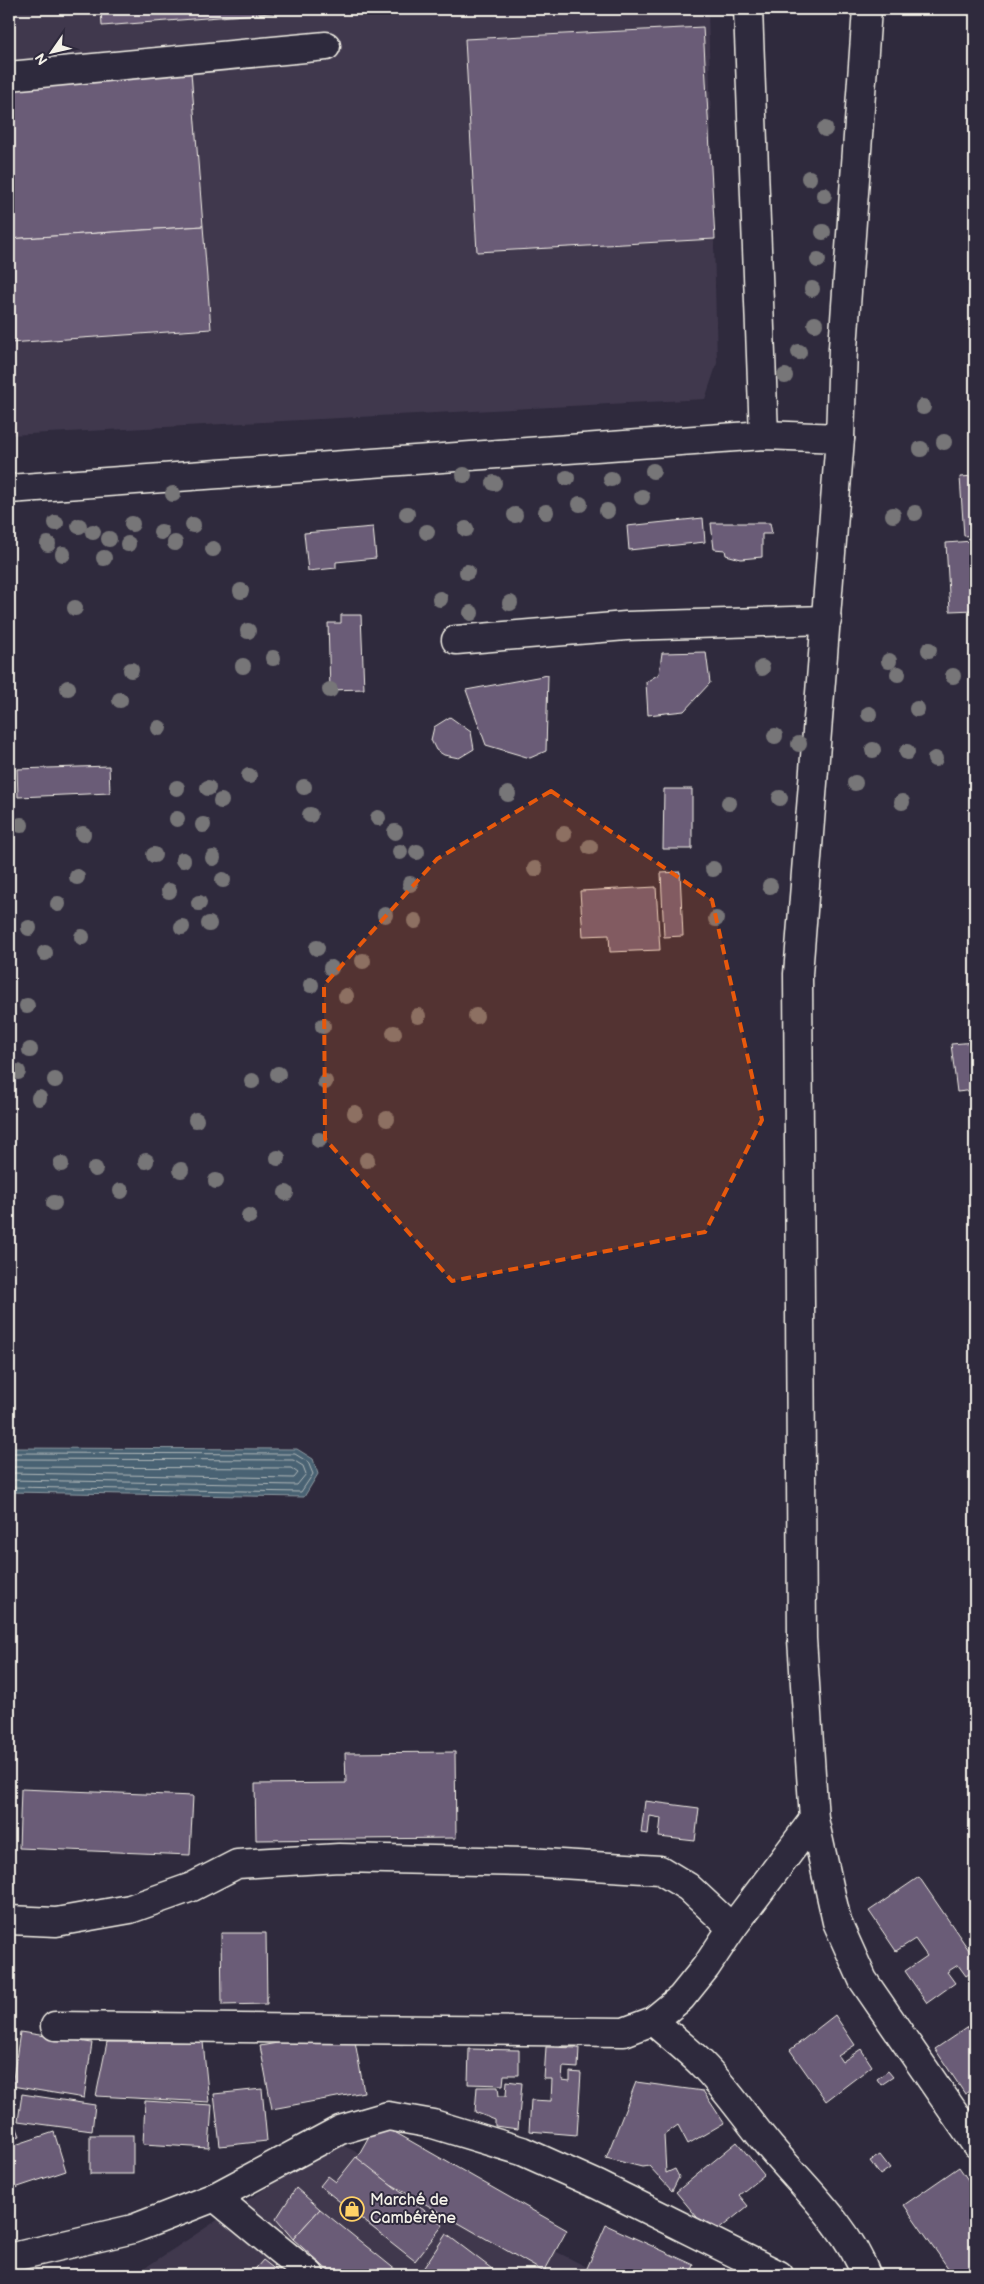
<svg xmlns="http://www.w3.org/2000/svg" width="984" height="2284" font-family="'Balsamiq Sans',sans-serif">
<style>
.built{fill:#41394e}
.water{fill:#4a6273;stroke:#8e9ba2}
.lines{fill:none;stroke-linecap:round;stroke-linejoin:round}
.shore{stroke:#b0b8b9;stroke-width:1}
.building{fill:#6a5b77;stroke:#f4f1e8}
.minor-casing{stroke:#f4f1e8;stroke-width:31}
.minor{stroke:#2f2a3d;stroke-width:28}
.tree{fill:#777678}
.marked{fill:#e8590c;fill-opacity:0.2;stroke:#e8590c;stroke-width:4;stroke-dasharray:10 6;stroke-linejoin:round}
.labels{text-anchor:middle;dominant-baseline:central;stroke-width:4;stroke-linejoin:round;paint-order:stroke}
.poi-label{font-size:16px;fill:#f4f1e8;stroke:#2f2a3d;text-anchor:start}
</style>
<rect width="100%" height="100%" fill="#2f2a3d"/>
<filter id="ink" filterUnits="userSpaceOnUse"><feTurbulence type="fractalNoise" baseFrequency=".02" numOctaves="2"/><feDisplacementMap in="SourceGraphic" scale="10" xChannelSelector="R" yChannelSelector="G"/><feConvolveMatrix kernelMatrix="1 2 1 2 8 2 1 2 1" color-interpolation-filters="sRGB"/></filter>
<g filter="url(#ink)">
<g class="built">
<path d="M9,9h699l9,354 -12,36 -696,36z"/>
<path d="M336,2142l267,133h-469z"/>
</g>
<path class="water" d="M9,1448l288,1 16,10 5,15 -14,23 -295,-5z"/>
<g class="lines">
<g class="shore">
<path d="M9,1453l286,1 13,8 5,12 -12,18 -292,-5"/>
<path d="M9,1459l284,1 10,6 3,8 -9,11 -288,-5"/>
<path d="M9,1467l282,1 7,5 -4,5 -285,-5"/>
</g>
</g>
<g class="building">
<path d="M101,9h222l-221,17z"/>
<path d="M703,27l12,212 -238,13 -12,-213z"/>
<path d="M191,72l12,154 -194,13v-154z"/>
<path d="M203,226l8,103 -202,14v-104z"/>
<path d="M975,476v59l-11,1 -4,-59z"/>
<path d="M703,518l2,24 -76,8 -2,-24z"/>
<path d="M711,523h59l2,11h-10v23l-21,2 -15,-4 -1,-5 -11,-1z"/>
<path d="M373,527l3,31 -40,4v6l-28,3 -4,-38z"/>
<path d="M972,541l1,7h2v62l-25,1 -4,-68z"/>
<path d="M341,615h20l3,74 -34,1 -2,-67h13z"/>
<path d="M706,652l4,31 -26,28 -36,4 -2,-33 13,-8 3,-21z"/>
<path d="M548,675l-2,76 -16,7 -44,-13 -20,-55z"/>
<path d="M450,717l21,15 3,17 -15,9 -15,-3 -8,-5 -5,-10 3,-13z"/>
<path d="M109,766l1,27 -92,4 -1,-28z"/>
<path d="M664,789h28v60h-29z"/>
<path d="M680,872l3,64 -19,1 -3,-64z"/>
<path d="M656,887l4,63 -50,2 -1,-17 -26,1 -3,-45z"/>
<path d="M975,1042v48l-18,2 -6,-48z"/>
<path d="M971,1133h4v78z"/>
<path d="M455,1752l1,86 -200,2 -1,-56 91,-1 -1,-30z"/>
<path d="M21,1789l172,7 -3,59 -171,-7z"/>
<path d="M645,1801l54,7 -4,33 -36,-4 2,-19 -11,-2 -2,18 -7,-1z"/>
<path d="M919,1877l56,82v11l-9,6 -8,-11 -11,7 8,11 -28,20 -22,-32 22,-15 -12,-17 -19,12 -27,-40z"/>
<path d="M221,1933h45l1,71 -45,1z"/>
<path d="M835,2015l20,30 -17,11 4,6 19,-13 11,17 -46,35 -36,-51z"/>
<path d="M975,2022v65l-10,7 -30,-45z"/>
<path d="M353,2030l11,62 -92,17 -12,-63z"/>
<path d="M20,2032l72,11 -8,55 -72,-12z"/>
<path d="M107,2042h96l6,60 -113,-6z"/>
<path d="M546,2047l33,1 -1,20 -15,-1 -1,13 8,1v-9l11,1 -4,62 -48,-4 2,-31 20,1 1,-22h-8z"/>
<path d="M469,2049l50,1v25h-15l-1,10 -35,-1z"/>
<path d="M888,2071l5,6 -12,8 -4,-6z"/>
<path d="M507,2081l15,2 -4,46 -23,-3v-6l-20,-8 2,-25h21l1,9h7z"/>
<path d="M636,2082l67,9 21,32 -36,21 -10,-19 -14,10 2,38 9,-4 4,8 -7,14 -23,-25 -7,1 -36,-9z"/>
<path d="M262,2089l5,52 -47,5 -6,-52z"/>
<path d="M22,2094l73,11 -3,26 -74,-10z"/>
<path d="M145,2101l67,4 -3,43 -66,-4z"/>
<path d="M9,2108l11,28 -11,3z"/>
<path d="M377,2122l190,108 -23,42 -190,-109z"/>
<path d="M54,2132l12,39 -57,19v-43z"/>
<rect x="90" y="2135" width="43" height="39"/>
<path d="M737,2142l27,33 -25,20 9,11 -36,29 -36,-43z"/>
<path d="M880,2155l10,13 -10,7 -10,-14z"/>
<path d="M356,2157l87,68 -28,36 -95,-75 8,-10 8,6z"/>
<path d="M959,2167l16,23v85h-22l-49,-70z"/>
<path d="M296,2188l24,21 -27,30 -17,-20z"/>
<path d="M320,2209l82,66h-69l-40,-36z"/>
<path d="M606,2225l88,40 -4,10h-106z"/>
<path d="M446,2234l54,41h-75l-4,-3z"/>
<path d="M263,2260l19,15h-32z"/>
</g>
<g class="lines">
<g class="minor-casing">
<g id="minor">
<path d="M748,9l16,426"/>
<path d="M867,9l-24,339 -3,90 -42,536 4,665 12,180 23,103 26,58 112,163"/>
<path d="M9,76l317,-30"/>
<path d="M9,489l755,-54 76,3"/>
<path d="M456,640l170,-14 201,-6"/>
<path d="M9,1920l47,2 74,-13 62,-22 45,-23 102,-6 188,4 133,8 28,17 44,41"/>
<path d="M653,2021c16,14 34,28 49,43 25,25 45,56 68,83 32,38 79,81 96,128"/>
<path d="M55,2026l569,6 29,-11 28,-23 25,-31 26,-39 82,-109"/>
<path d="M215,2197l95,78"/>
<path d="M9,2258l124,-29 82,-32 125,-67 48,-14 45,8 89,27 76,34 181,90"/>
</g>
</g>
<use href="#minor" class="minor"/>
</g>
<g class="tree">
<circle cx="825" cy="129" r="8"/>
<circle cx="809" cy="178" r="8"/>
<circle cx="824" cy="195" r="8"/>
<circle cx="823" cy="232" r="8"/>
<circle cx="818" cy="260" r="8"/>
<circle cx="812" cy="289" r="8"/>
<circle cx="815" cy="324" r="8"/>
<circle cx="799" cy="352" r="8"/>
<circle cx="785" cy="376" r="8"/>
<circle cx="923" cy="407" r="8"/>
<circle cx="944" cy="442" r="8"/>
<circle cx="921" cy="449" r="8"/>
<circle cx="653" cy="471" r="8"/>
<circle cx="464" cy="475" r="8"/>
<circle cx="567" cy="478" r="8"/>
<circle cx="611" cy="479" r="8"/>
<circle cx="494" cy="483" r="8"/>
<circle cx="173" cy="494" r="8"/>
<circle cx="642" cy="497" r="8"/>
<circle cx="580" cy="504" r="8"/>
<circle cx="607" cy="511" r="8"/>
<circle cx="546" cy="512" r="8"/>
<circle cx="915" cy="513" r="8"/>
<circle cx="407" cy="514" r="8"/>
<circle cx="515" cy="515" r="8"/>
<circle cx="893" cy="515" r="8"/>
<circle cx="56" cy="523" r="8"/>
<circle cx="132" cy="524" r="8"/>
<circle cx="193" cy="525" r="8"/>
<circle cx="79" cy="526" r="8"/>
<circle cx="466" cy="529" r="8"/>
<circle cx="93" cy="532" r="8"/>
<circle cx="161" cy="532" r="8"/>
<circle cx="427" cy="532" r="8"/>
<circle cx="109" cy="539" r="8"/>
<circle cx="175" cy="543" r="8"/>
<circle cx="48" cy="544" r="8"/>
<circle cx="128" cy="544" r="8"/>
<circle cx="213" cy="549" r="8"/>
<circle cx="63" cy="554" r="8"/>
<circle cx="104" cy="558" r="8"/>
<circle cx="467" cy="572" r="8"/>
<circle cx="241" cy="591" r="8"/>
<circle cx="440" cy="599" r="8"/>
<circle cx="510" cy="603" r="8"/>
<circle cx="75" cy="608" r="8"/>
<circle cx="471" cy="613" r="8"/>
<circle cx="248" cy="631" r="8"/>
<circle cx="929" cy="650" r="8"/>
<circle cx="273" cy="658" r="8"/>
<circle cx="889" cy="661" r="8"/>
<circle cx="243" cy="666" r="8"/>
<circle cx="762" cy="668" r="8"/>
<circle cx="131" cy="670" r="8"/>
<circle cx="898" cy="674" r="8"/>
<circle cx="953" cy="676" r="8"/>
<circle cx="68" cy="688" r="8"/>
<circle cx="330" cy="690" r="8"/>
<circle cx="120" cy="700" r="8"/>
<circle cx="917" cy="709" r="8"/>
<circle cx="869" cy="714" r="8"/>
<circle cx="159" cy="728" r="8"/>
<circle cx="775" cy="736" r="8"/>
<circle cx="799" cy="744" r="8"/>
<circle cx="873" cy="750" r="8"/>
<circle cx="907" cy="752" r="8"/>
<circle cx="935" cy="759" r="8"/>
<circle cx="249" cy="776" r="8"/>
<circle cx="855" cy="783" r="8"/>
<circle cx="304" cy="787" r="8"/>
<circle cx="177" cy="788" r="8"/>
<circle cx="208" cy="788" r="8"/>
<circle cx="508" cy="794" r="8"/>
<circle cx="780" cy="798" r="8"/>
<circle cx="221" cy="801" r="8"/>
<circle cx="902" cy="802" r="8"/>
<circle cx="729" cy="803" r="8"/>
<circle cx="310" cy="815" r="8"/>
<circle cx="378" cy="818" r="8"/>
<circle cx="177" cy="819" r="8"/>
<circle cx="21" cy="825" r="8"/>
<circle cx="203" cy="825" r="8"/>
<circle cx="395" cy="832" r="8"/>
<circle cx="83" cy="834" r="8"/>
<circle cx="564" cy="834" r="8"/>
<circle cx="590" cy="847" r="8"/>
<circle cx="400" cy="852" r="8"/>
<circle cx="417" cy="852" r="8"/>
<circle cx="154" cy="855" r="8"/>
<circle cx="213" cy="858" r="8"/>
<circle cx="183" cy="860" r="8"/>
<circle cx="535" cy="869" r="8"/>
<circle cx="713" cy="869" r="8"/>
<circle cx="77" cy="877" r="8"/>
<circle cx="223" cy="880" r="8"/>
<circle cx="410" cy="884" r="8"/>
<circle cx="770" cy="886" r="8"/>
<circle cx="169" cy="891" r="8"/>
<circle cx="199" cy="903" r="8"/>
<circle cx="58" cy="904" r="8"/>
<circle cx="385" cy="915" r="8"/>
<circle cx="716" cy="919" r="8"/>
<circle cx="415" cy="921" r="8"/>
<circle cx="209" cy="924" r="8"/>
<circle cx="182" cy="927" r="8"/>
<circle cx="29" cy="928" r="8"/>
<circle cx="82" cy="937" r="8"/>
<circle cx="317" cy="948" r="8"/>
<circle cx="45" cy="953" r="8"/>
<circle cx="363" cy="961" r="8"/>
<circle cx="331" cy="968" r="8"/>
<circle cx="311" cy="985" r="8"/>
<circle cx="346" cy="996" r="8"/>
<circle cx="27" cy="1006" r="8"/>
<circle cx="418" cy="1016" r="8"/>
<circle cx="476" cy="1016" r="8"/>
<circle cx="323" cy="1026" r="8"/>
<circle cx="394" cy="1033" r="8"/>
<circle cx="30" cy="1050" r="8"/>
<circle cx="18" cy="1072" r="8"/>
<circle cx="278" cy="1074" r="8"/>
<circle cx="55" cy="1080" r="8"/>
<circle cx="252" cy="1081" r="8"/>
<circle cx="325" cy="1082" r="8"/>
<circle cx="39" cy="1098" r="8"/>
<circle cx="355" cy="1113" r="8"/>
<circle cx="387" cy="1119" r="8"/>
<circle cx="196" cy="1120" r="8"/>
<circle cx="319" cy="1140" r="8"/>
<circle cx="278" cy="1158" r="8"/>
<circle cx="367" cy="1160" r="8"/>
<circle cx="146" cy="1161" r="8"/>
<circle cx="61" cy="1164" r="8"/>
<circle cx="95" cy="1169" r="8"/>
<circle cx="181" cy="1170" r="8"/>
<circle cx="216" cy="1181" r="8"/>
<circle cx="121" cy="1191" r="8"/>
<circle cx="286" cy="1193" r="8"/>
<circle cx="54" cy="1203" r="8"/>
<circle cx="249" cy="1216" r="8"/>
</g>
</g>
<path class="marked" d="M551,791l161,109 50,220 -57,112 -253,49 -127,-142 -1,-154 113,-126z"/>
<defs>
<g id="shop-ring" transform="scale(1.25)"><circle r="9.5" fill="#2f2a3d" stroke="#ffd166" stroke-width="1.5"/><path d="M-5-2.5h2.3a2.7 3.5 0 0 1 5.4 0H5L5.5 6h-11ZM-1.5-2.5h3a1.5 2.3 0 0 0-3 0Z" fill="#ffd166"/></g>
</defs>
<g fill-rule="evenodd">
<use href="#shop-ring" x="352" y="2209"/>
</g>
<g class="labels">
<g class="poi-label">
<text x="370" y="2200">Marché de<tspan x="370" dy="18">Cambérène</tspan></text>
</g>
</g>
<rect width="984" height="2284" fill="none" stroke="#2f2a3d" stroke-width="30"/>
<rect x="15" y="15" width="954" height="2254" fill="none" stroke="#f4f1e8" stroke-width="2" filter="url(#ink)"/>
<g transform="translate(52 52) rotate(236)" stroke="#2f2a3d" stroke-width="4" paint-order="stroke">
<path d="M0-4L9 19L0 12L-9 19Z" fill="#f4f1e8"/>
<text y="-8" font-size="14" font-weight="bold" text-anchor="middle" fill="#f4f1e8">N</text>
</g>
</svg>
